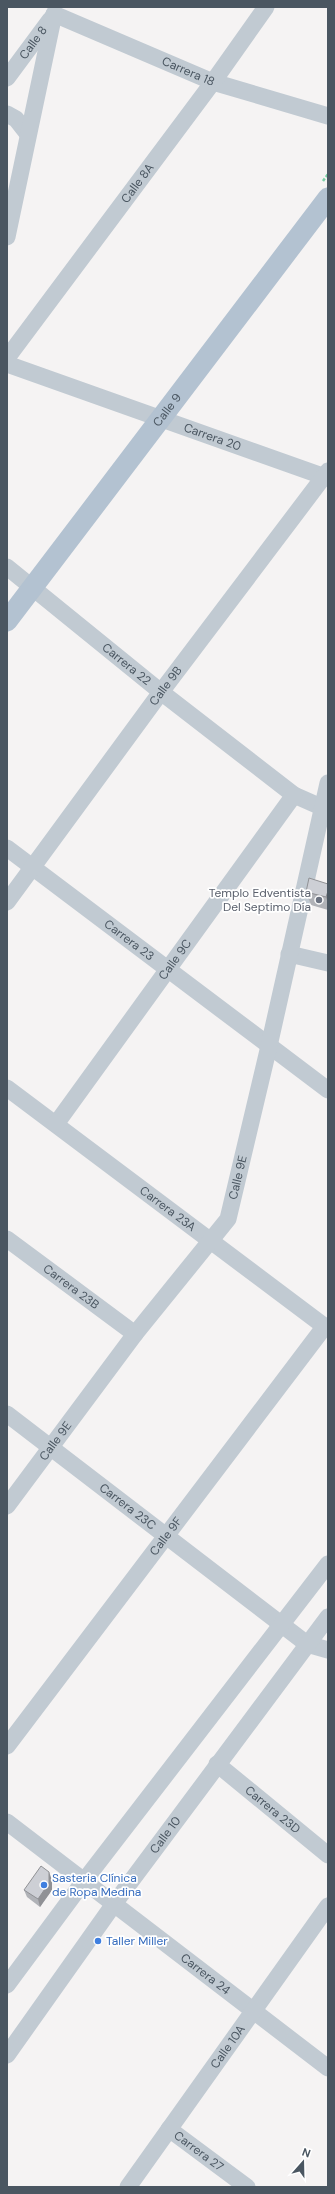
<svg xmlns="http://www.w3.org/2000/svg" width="335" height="2194" font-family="'DM Sans',sans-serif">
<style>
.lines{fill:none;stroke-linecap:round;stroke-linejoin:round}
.path{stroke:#7ad0a6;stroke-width:2.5;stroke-dasharray:3 2;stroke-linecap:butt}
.minor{stroke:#c1cad2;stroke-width:17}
.major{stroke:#b3c2d1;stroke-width:21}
.wall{fill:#b0b2b7}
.shaded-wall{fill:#909195}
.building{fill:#cdcfd5;stroke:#909195}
.worship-dot{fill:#6b7280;stroke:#fff;stroke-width:1.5}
.shop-dot{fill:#3f7fe0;stroke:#fff;stroke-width:1.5}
.labels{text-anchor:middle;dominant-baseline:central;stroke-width:3.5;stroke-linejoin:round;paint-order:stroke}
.street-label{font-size:12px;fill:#4a5661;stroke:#fff}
.worship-label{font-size:12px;fill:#5b616d;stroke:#fff;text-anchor:end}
.shop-label{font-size:12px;fill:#366cbe;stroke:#fff;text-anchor:start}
</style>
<rect width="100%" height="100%" fill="#f5f3f3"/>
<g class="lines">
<path class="path" d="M323,181l5,-7"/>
<g class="minor">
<path id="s1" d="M54,14l159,68 115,34"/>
<path id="s2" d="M7,78l43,-58"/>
<path d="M7,114l9,5 11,14"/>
<path d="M7,237l47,-223"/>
<path id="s3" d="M7,358l206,-276 53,-75"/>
<path id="s4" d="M7,364l321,114"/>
<path id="s5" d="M7,567l154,125 133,103 34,15"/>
<path id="s6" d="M7,848l321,242"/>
<path id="s7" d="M7,902l154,-210 167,-221"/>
<path d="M289,954l39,9"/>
<path id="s8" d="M7,1088l321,241"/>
<path id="s9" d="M56,1124l238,-329"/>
<path id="s10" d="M7,1239l128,95"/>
<path id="s11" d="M7,1414l300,230 21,6"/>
<path id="s12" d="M7,1506l128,-172 93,-115 41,-173 59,-263"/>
<path id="s13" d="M7,1746l318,-420"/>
<path id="s14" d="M217,1764l111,91"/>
<path id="s15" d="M7,1822l321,246"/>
<path d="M7,1985l77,-104 244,-317"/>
<path id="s16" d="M7,2055l107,-151 214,-287"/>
<path id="s17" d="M169,2129l78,58"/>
<path id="s18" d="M128,2187l200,-281"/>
</g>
<path class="major" id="s19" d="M7,621l321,-423"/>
</g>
<g class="wall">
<path d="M328,884v26l-17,-5 -5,-13z"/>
<path d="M52,1880v10l-12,17 -13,-10 -3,-7z"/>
</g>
<g class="shaded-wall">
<path d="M328,891v12l-2,-6z"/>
<path d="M49,1872l3,8v10l-12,17 -2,-8z"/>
</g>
<g class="building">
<path d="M309,878l19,6v7l-2,6 -20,-5z"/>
<path d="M41,1866l8,6v11l-11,16 -14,-9z"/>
</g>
<circle class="worship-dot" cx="319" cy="900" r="4"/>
<g class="shop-dot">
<circle cx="44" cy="1885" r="4"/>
<circle cx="98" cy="1941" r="4"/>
</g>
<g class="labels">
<g class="street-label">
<text stroke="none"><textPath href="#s2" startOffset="44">Calle 8</textPath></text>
<text stroke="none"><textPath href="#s1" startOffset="146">Carrera 18</textPath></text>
<text stroke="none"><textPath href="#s3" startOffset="218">Calle 8A</textPath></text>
<text stroke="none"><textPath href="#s19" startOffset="265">Calle 9</textPath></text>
<text stroke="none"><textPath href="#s4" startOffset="218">Carrera 20</textPath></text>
<text stroke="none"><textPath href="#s5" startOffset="154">Carrera 22</textPath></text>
<text stroke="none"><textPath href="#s7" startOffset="268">Calle 9B</textPath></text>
<text stroke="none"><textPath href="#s6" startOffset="153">Carrera 23</textPath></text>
<text stroke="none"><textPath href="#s9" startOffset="203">Calle 9C</textPath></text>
<text stroke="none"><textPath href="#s12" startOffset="405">Calle 9E</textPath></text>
<text stroke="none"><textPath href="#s8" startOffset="201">Carrera 23A</textPath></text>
<text stroke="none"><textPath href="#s10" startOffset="80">Carrera 23B</textPath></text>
<text stroke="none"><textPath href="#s12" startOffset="81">Calle 9E</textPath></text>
<text stroke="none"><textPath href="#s11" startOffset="152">Carrera 23C</textPath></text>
<text stroke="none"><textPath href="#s13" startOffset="263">Calle 9F</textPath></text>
<text stroke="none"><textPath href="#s14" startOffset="72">Carrera 23D</textPath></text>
<text stroke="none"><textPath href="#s16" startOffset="271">Calle 10</textPath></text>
<text stroke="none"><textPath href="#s15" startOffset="250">Carrera 24</textPath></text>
<text stroke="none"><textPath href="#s18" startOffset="172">Calle 10A</textPath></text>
<text stroke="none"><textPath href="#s17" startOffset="37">Carrera 27</textPath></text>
</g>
<g class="worship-label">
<text x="311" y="893">Templo Edventista<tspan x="311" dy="14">Del Septimo Día</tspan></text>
</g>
<g class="shop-label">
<text x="52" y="1878">Sasteria Clínica<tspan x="52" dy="14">de Ropa Medina</tspan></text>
<text x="106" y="1941">Taller Miller</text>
</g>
</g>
<rect width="335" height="2194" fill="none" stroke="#4a5661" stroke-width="16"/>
<g transform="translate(303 2162) rotate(20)" stroke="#ffffff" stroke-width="3" paint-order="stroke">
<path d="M0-3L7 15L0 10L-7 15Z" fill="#4a5661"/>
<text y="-6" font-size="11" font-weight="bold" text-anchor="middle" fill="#4a5661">N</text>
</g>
</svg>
